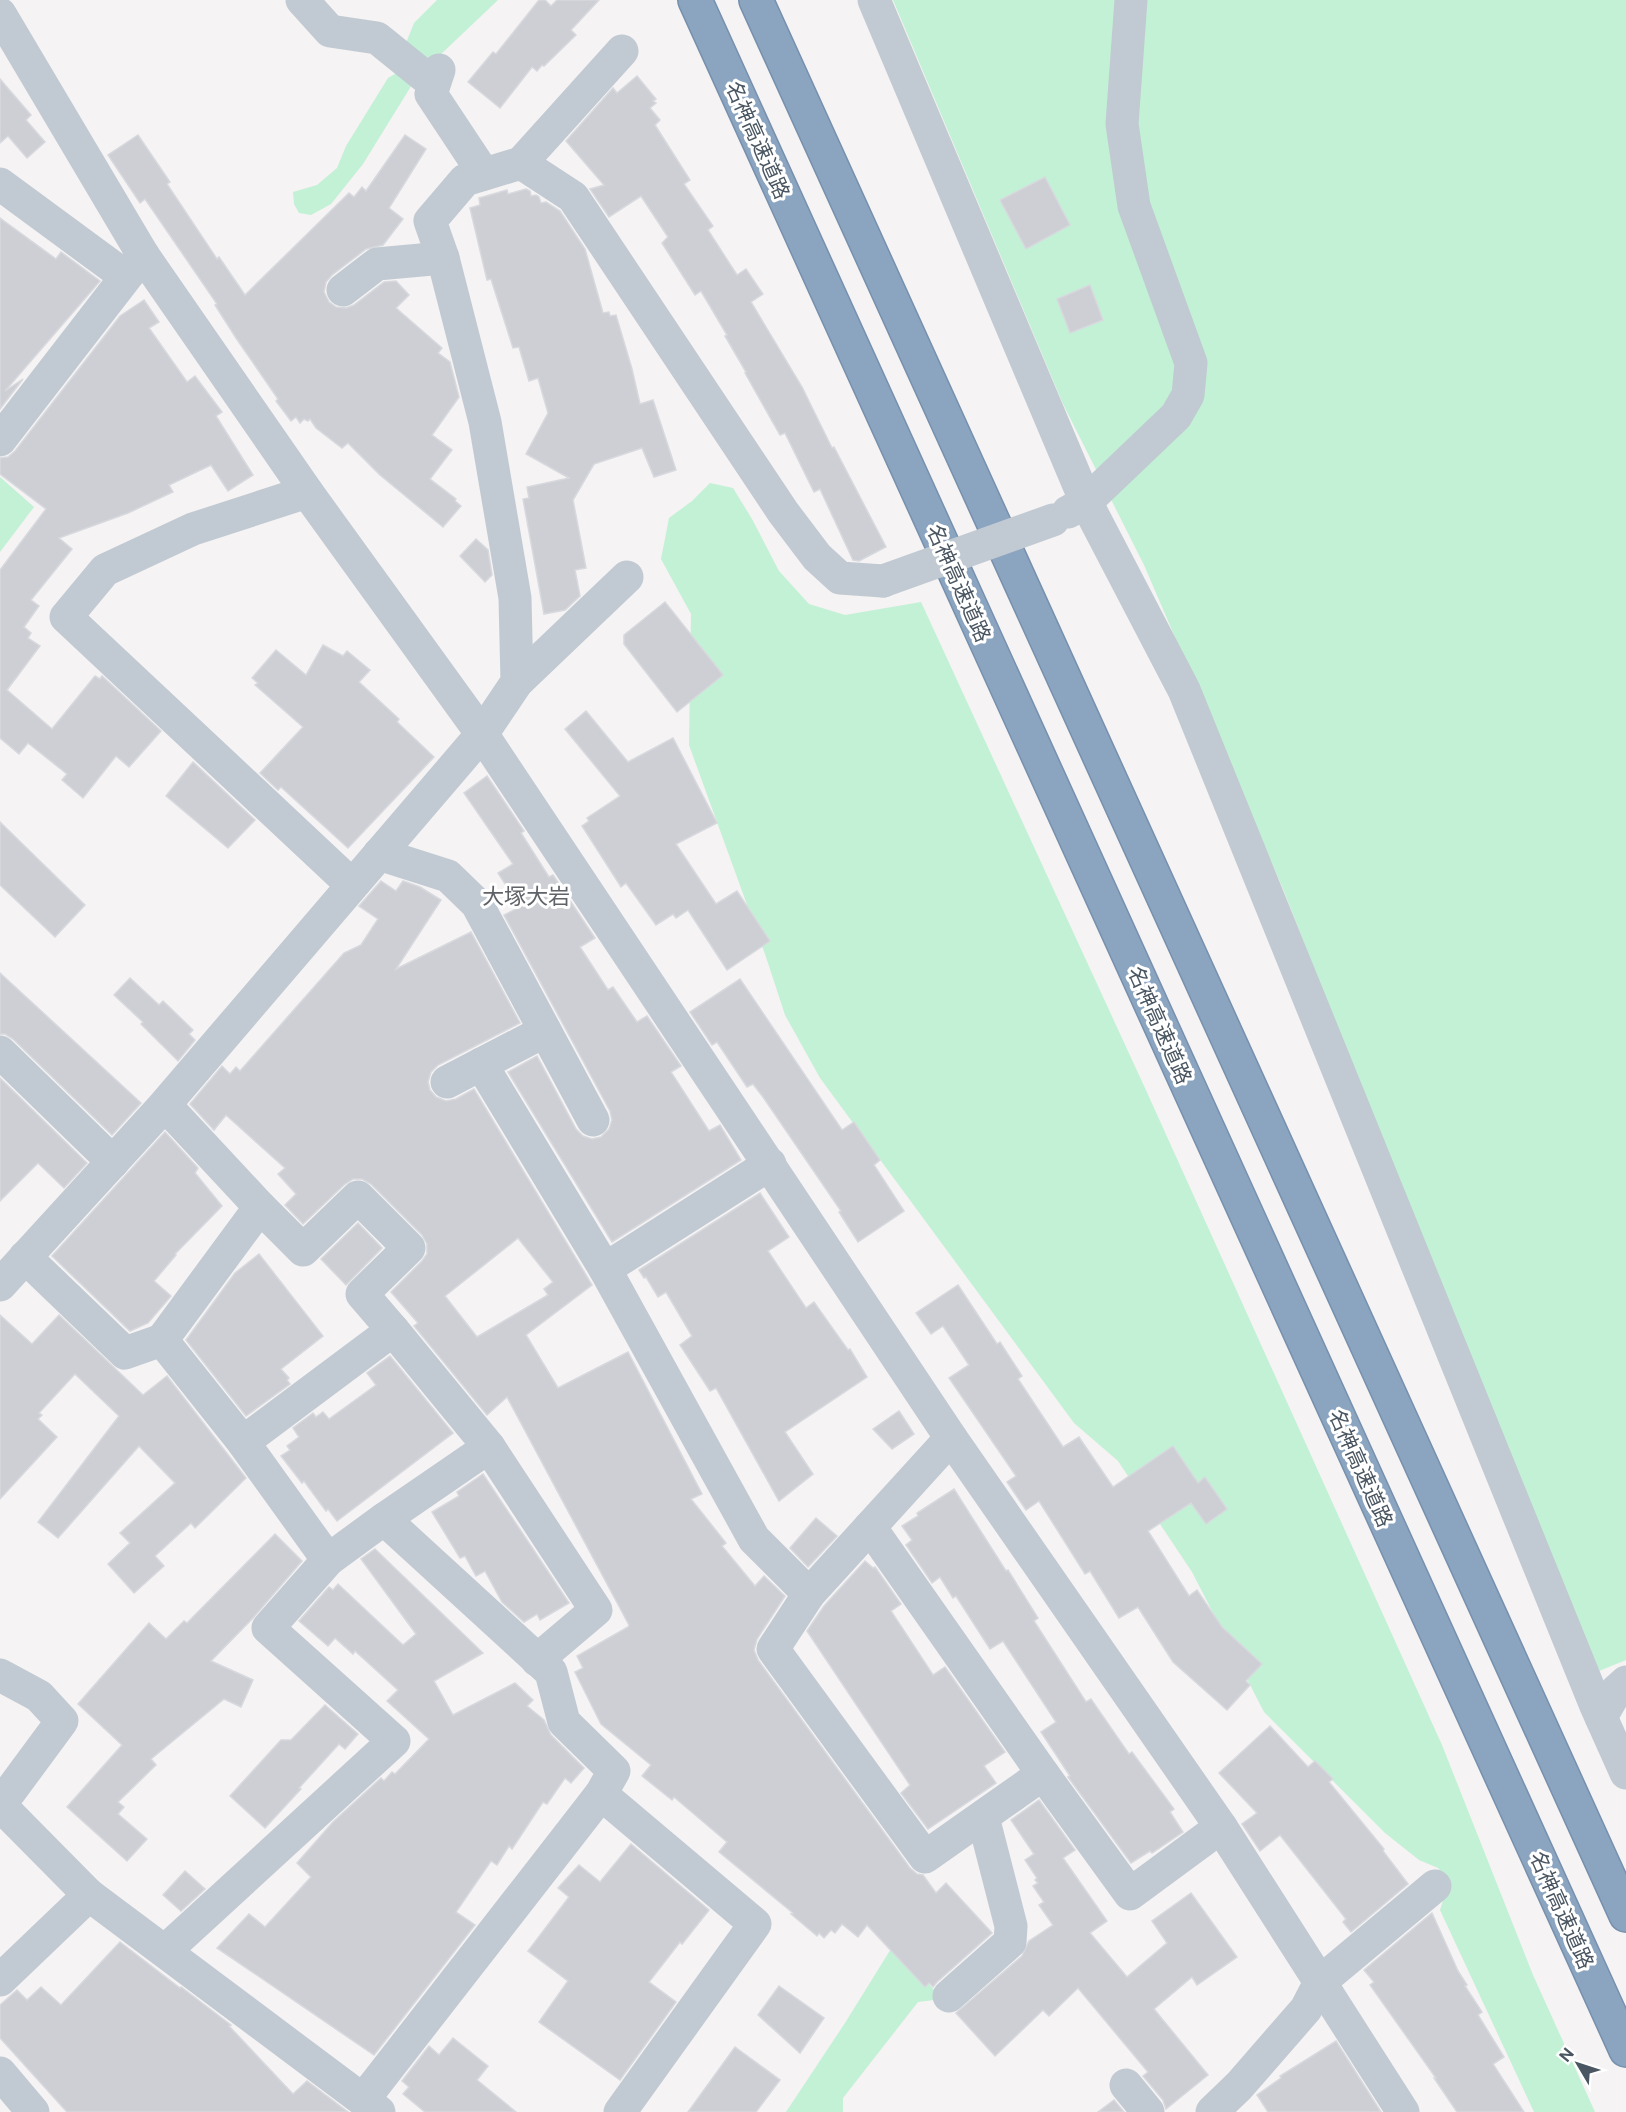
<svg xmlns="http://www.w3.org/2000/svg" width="1626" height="2112" font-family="'Public Sans','Noto Sans JP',sans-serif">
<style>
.green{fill:#c3f1d5}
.building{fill:#cdcfd5;stroke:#d7d9de;stroke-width:1.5;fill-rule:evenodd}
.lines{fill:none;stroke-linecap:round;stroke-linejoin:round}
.highway-casing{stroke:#7690ad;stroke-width:36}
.minor{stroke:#c1cad2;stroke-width:33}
.highway{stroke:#8ba5c1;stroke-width:33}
.minor-bridge{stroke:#c1cad2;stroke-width:33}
.labels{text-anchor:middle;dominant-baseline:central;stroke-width:6;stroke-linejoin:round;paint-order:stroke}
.street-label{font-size:21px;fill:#4a5661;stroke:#fff}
.neighbourhood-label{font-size:22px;fill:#5f6368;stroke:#fff}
</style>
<rect width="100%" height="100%" fill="#f5f3f3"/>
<g class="green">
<path d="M437,0h61l-60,57 -19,3 -13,-17 8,-20z"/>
<path d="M893,0h733v1660l-27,11 -167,-404 -149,-378 -139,-324 -81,-161z"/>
<path d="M400,71l13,12 -50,81 -32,40 -20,11 -12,-2 -5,-9 -1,-12 24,-7 20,-17 9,-22 42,-68z"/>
<path d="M0,477l34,30 -34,45z"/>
<path d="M710,483l23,5 19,31 27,52 30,33 36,11 76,-13 224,486 297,657 91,230 62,137h-61l-94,-202 9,-29 -11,-13 -19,-8 -34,-27 -121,-121 -72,-140 -74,-111 -44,-38 -254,-345 -35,-63 -19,-58 -77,-212 2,-131 -30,-55 8,-41 23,-17z"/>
<path d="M894,1944l48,55 -24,3 -75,96v14h-57l59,-89z"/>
</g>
<g class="building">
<path d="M539,0h6l6,6 6,-6h42l-28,30 5,5 -32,31 -2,-1 -5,6 -5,-4 -32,41 -32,-26 25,-30 3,2z"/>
<path d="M637,76l19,23 -3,2 3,2 -6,5 10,12 -5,5 35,55 -6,4 29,42 -5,4 29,45 9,-6 17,25 -12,8 51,85 30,61 2,-1 52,100 -27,14 -6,-1 -33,-71 -6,3 -29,-59 -5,2 -35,-62 1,-1 -21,-36 2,-1 -26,-44 -6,4 -33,-52 6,-6 -27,-41 -32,21 -19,-28 14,-4 -38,-44 47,-53 4,5z"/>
<path d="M0,79l31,36 -5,5 19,22 -18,16 -19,-22 -8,7z"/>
<path d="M138,135l32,47 -3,2 50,75 2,-2 26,38 104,-102 5,4 8,-10 4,4 39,-56 21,14 -37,59 14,11 -20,26 -17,4 -34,26 -6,7 -2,10 5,10 7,5 10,1 8,-3 30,-23 12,-1 13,14 -13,13 46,40 -4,5 12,9 9,35 -27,38 20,15 -22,29 26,20 -1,2 6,5 -18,21 -63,-52 -32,-32 -6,5 -26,-20 -6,-9 -2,2 -4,-2 -4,4 -4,-6 -5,4 -15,-20 2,-2 -42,-61 -21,-33 2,-1 -72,-105 -5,4 -32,-48z"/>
<path d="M1045,177l25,48 -44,24 -26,-49z"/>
<path d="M526,189l4,2 1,5 5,-1 3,2 2,6 5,-1 14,9 25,38 18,64 6,-1 1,4 6,-1 16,54 8,35 13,-4 23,70 -22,7 -12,-29 -48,16 -21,36 13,68 -11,2 5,26 -15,14 -21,4 -21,-115 6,-1 -2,-11 42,-9 -43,-24 22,-41 -10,-35 -9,3 -10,-34 -6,1 -22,-69 -4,1 -17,-72 10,-3 -1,-7 28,-8 1,4z"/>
<path d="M0,218l56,41 5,-7 39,29 -95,110 18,-12 -23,30z"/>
<path d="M1090,285l13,35 -33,13 -13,-34z"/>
<path d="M144,300l15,22 -10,6 38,54 8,-6 27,36 -6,4 37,59 -25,16 -17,-26 -42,20 4,7 -45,21 -69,25 13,11 -41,51 8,6 -15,21 7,6 -3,5 12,8 -33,44 45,39 43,-53 5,3 2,-3 59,55 -32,36 -13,-11 -33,42 -21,-18 5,-6 -39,-31 -9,11 -19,-16v-168l46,-61 -46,-35v-16l8,-1 7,-6 105,-135z"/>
<path d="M476,539l12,11 4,25 -7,7 -25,-26z"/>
<path d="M665,602l58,73 -46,37 -53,-68v-9z"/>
<path d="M323,645l20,11 4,-5 23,19 -11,12 40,37 -2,3 37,35 -86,91 -67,-61 -3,3 -18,-17 43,-46 -48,-42 3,-2 -6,-5 24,-28 30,25z"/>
<path d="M586,711l42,51 45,-24 44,85 -41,21 40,60 21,-13 33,50 -43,29 -39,-60 -12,8 -3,-4 -17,11 -30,-42 -5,4 -39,-61 7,-5 -2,-3 33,-22 -55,-67z"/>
<path d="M193,762l62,58 -27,28 -62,-52z"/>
<path d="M487,776l37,55 -3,2 28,44 4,-2 42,63 -15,9 28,43 5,-3 24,35 10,-6 34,50 -10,6 38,59 11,-6 21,35 -129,82 -104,-170 29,-16 39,73 7,7 9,3 9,-2 8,-8 3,-9 -2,-9 -106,-196 16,-8 -22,-34 15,-9 -49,-71z"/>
<path d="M0,822l85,83 -30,32 -55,-52z"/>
<path d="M381,881l15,10 7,-10 17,6 21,13 -45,69 75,-37 49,91 -82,42 -7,7 -3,10 2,8 6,7 10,4 10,-2 18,-10 118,196 -66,50 32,53 70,-36 74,142 -11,5 35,44 -4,3 33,40 9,-10 21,20 -28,43 -3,11 4,10 152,208 7,6 6,1 13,18 10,-10 46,50 -55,49 -4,5 -4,-4 -4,4 -58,-62 -9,12 -16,-13 -7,9 -4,-3 -7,8 -5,-5 -2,3 -26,-22 2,-1 -74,-61 8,-10 -53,-45 -2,3 -30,-24 9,-11 -50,-41 -26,-52 8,-4 -6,-12 51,-29 1,-2 -122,-228 -20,18 -73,-89 4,-3 -27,-31 31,-31 5,-7v-10l-5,-9 -51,-51 -9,-5h-9l-8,5 -42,40 -18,-19 11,-11 -18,-20 7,-6 -59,-53 -12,15 -24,-26 32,-38 8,8 6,-7 4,4 104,-118 17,-8 17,-26 -19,-13zM518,1238l35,44 -9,7 4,6 -71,42 -32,-41z"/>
<path d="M0,973l141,130 -29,32 -99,-96 -8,-5h-5z"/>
<path d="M130,978l29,27 4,-4 30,29 -4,4 6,6 -17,21 -37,-37 2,-2 -29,-27z"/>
<path d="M740,979l102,151 12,-8 26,38 -6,5 30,46 -46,31 -19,-30 2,-1 -78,-114 -10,-13 -6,3 -30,-45 -5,3 -22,-33z"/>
<path d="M0,1078l87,85 -23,25 -26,-25 -38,38z"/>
<path d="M165,1132l33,36 -3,5 27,33 -47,48 1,1 -22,26 17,15 -23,27 -18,8 -78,-75z"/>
<path d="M760,1193l29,44 -21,14 38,57 8,-6 34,48 2,-1 17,28 -82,55 28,42 -34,27 -63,-113 -6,3 -30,-46 12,-9 -26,-44 -8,5 -12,-20 -2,1 -5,-8z"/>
<path d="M358,1223l24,25 -36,37 -25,-26z"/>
<path d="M259,1254l64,82 -42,33 8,9 -2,2 3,4 -44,32 -60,-76 49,-67z"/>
<path d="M958,1285l39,59 3,-2 22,34 -4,3 45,68 16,-10 34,50 60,-41 25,37 7,-6 22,32 -21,15 -15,-21 -43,28 41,65 8,-6 25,37 40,37 -16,17 4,4 -23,25 -54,-48 -35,-55 -19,11 -29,-47 -5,3 -46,-73 -13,9 -19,-28 9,-6 -67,-98 20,-13 -26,-39 -12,8 -15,-21z"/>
<path d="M0,1315l32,29 27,-29 84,80 24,-19 79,102 -51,50 -4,-5 -36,33 9,10 -30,27 -26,-29 22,-21 -10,-10 55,-50 -36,-37 -81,92 -20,-16 81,-106 -44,-42 -36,39 3,2 -4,4 19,18 -57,62z"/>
<path d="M390,1356l63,77 -116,88 -9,-12 -2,2 -22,-30 -2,2 -21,-27 9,-6 -3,-4 12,-9 -6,-9 20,-15 3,4 7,-5 6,7 47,-34 -9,-12z"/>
<path d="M899,1411l15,23 -22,15 -19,-20z"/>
<path d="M483,1474l86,129 -29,17 -3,-6 -13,8 -22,-20 -17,-31 -9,5 -11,-20 -5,2 -28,-46 27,-16 -2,-4z"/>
<path d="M954,1489l52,82 2,-1 30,48 -4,3 52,81 5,-3 38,55 3,-2 42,57 -4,3 13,20 -31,21 -2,-2 -19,12 -63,-86 2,-1 -29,-44 15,-10 -53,-81 -13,8 -34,-53 -3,2 -13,-21 -8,6 -26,-38 6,-5 -10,-14 16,-10 -1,-3z"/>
<path d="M816,1518l21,18 -29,31 -18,-19z"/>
<path d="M275,1534l27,27 -49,57 -42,43 42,19 -12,27 -17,-8 -73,60 5,6 -38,37 6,5 -6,7 29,25 -20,22 -60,-54 55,-62 -44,-41 71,-81 17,16 18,-18 3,2z"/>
<path d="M375,1549l108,104 -49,28 19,34 62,-32 18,17 -6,6 17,14 7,15 33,33 -13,15 -6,-5 -18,26 -4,-2 -31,47 -3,-3 -12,19 -6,-4 -35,51 19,13 -101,130 -157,-107 32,-34 16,13 46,-50 -14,-14 36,-41 48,-44 3,3 8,-9 3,2 34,-35 -42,-38 11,-11 -43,-39 -2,3 -18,-16 -7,8 -29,-25 30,-34 4,3 5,-6 65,61 13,-11 -55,-75z"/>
<path d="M865,1561l8,7 2,-1 26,37 -10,7 42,64 12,-8 60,85 -21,14 12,17 -68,46 -27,-36 9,-8 -103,-154 17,-25z"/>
<path d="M325,1705l33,29 -13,15 -6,-5 -40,44 2,1 -36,39 -35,-32 51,-56h10z"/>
<path d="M1270,1726l38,41 7,-6 18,18 -4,3 55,67 -1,2 25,33 -57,48 -8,-10 3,-3 -66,-84 -20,16 -18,-27 15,-11 -38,-40z"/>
<path d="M1039,1800l36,50 -12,8 44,63 -17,12 37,44 40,-34 -15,-22 39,-28 46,64 -40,28 -5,-8 -38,32 54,66 -42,34 -3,-9 -20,-24 5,-4 -70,-84 -29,28 -6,-6 -48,46 -39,-43 66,-57 7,-15 24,-16 -14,-20 5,-3 -11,-16 5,-3 -3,-3 2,-2 -12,-18 9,-6 -23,-34z"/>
<path d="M631,1844l78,66 -27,34 -2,-2 -31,40 27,20 -56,78 -81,-58 29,-41 -40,-30 41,-54 -11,-9 21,-23 21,17z"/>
<path d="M185,1871l20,18 -24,22 -18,-16z"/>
<path d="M1432,1913l26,58 9,14 -2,1 17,26 -4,3 26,42 -11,7 31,48h-67l-23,-34h2l-66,-93 4,-3 -10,-12z"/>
<path d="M120,1942l60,46 1,-1 50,38 -2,1 64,68 14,-13 41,31h-281l-67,-74v-33l17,-15 10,10 14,-13 20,18z"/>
<path d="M779,1986l45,32 -24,35 -42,-38z"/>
<path d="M453,2038l35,28 -11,14 39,32h-91l-22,-18 6,-7 -7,-6 27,-35 10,9z"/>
<path d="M1336,2041l45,71h-113l-11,-17 24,-17 -1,-2z"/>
<path d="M735,2047l45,33 -24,32h-68z"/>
<path d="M1114,2100l10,12h-26z"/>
</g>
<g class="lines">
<g class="highway-casing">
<g id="highway">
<path d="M695,0l931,2050"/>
<path d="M756,0l870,1915"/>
</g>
</g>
<g class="minor">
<path d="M302,0l28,31 47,7 57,46"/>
<path d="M874,0l212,502 98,188 412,1016 30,67"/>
<path d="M0,14l143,241 164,237 175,242 469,704 270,389 182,285"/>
<path d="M439,70l-8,24 53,80"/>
<path d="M521,163l101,-112"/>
<path d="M0,184l125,92"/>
<path d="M343,290l34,-26 66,-6"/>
<path d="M0,440l143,-185"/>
<path d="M307,492l-114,37 -88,41 -39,47 286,268"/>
<path d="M1068,512l18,-10 90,-86 12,-21 3,-32 -57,-157 -12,-82 9,-124"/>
<path d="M517,682l110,-105"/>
<path d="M379,854l69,22 29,28 116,216"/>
<path d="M0,1052l113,110"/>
<path d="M481,1064l124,205 165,-105"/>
<path d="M447,1082l98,-51"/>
<path d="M165,1105l95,102 -98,133 81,102 85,118 56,-41 167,153 13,50 50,49 -13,23 -238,306"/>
<path d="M260,1207l43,43 55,-53 51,51 -47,46 31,36"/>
<path d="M25,1257l100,96 37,-13"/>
<path d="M605,1269l149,270 55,55"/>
<path d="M0,1285l161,-176 321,-375 35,-52 -2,-84 -30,-176 -42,-164 -13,-37 35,-41 56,-17 52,34 210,315 34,45 23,21 43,3"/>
<path d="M951,1438l-142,156 -36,55 152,208 118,-83 87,120 91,-67"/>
<path d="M243,1442l150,-112 96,117 107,163 -59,50"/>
<path d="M384,1519l105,-72"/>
<path d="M870,1527l173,247"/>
<path d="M0,1675l39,21 23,25 -62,84"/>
<path d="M1601,1717l15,-26 10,-9"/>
<path d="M601,1794l154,130 -135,188"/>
<path d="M0,1805l89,90"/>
<path d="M165,1951l229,-210 -126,-113 60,-68"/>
<path d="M0,1980l89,-85 290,217"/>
<path d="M949,1996l61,-54 1,-16 -28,-109"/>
<path d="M0,2073l33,39"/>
<path d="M1126,2085l22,27"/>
<path d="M1212,2112l27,-26 67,-77 14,-27 115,-96"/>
</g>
<use href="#highway" class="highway"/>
<path class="minor-bridge" d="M883,581l170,-61"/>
</g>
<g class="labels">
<g class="street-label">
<text transform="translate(758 140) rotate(66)">名神高速道路</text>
<text transform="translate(959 583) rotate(66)">名神高速道路</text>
<text transform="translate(1160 1025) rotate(66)">名神高速道路</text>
<text transform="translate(1361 1468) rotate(66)">名神高速道路</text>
<text transform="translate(1562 1910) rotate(66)">名神高速道路</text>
</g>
<g class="neighbourhood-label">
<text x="526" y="896">大塚大岩</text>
</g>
</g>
<g transform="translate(1578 2064) rotate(309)" stroke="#ffffff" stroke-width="4.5" paint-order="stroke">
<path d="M0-4.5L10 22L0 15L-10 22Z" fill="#4a5661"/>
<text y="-9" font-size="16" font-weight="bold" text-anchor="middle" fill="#4a5661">N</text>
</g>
</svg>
